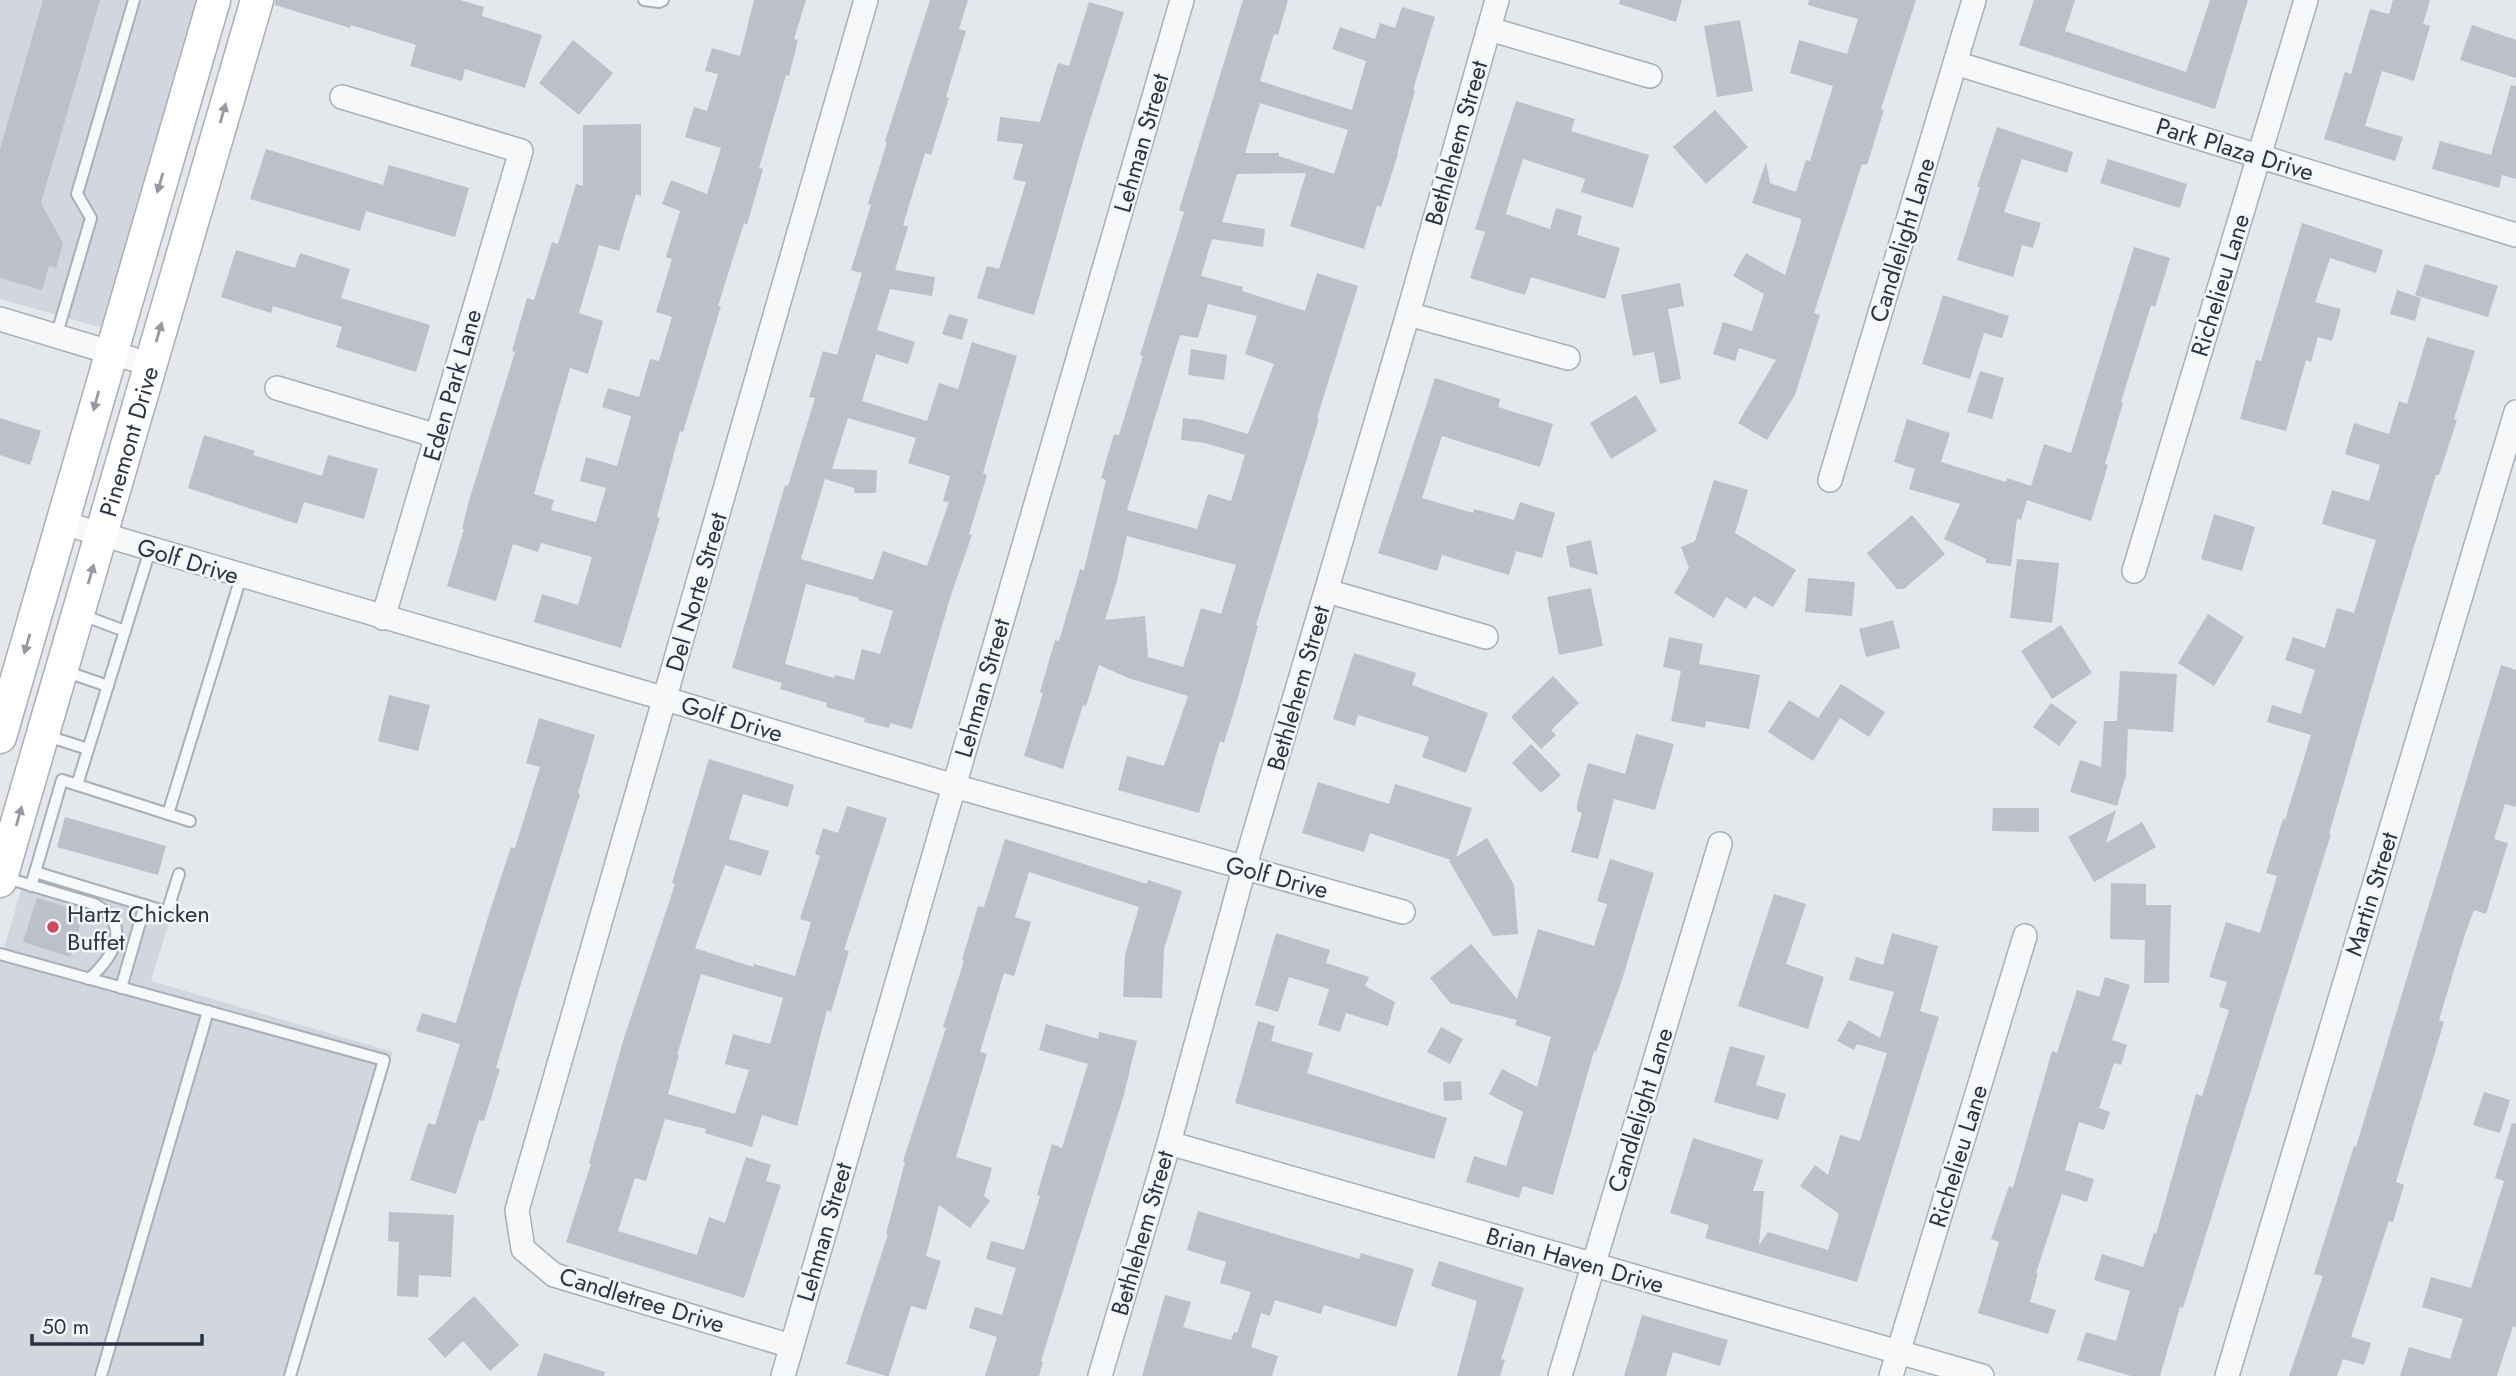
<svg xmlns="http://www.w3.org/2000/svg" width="2516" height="1376" font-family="Jost,sans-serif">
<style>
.built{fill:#d2d6de}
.building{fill:#bbc0ca;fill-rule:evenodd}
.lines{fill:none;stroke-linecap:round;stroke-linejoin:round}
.service-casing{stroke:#a9aeb7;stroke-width:14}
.minor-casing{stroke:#a9aeb7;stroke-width:26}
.secondary-casing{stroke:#a9aeb7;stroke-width:35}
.service{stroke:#f7f8fa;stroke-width:10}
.minor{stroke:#f7f8fa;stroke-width:23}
.secondary{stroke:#fff;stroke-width:32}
.oneway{fill:#959aa2}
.poi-dot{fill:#d1495b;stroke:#f4f6f9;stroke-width:2.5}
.labels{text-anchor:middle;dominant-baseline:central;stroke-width:5;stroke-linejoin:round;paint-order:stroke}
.street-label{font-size:24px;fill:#2b3445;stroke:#f4f6f9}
.poi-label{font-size:24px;fill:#2b3445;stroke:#f4f6f9;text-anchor:start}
</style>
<rect width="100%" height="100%" fill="#e4e7ec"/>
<g class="built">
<path d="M0,0h200l-94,329 -106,-30z"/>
<path d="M25,878l145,41 -19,62 242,71 -97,324h-296v-415z"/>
</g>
<g class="building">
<path d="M43,0h57l-59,203 22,40 -7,25 -7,-2 -7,24 -42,-12v-129z"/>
<path d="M275,0h185l24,7 -2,9 60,19 -17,53 -60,-19 -3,12 -52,-15 6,-21 -65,-20 -1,3 -75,-23z"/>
<path d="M754,0h52l-12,39 4,1 -9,36 -3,-1 -27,93 4,1 -16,56 -3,-2 -26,83h3l-38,126 -3,-1 -23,86 3,1 -39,130 -87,-26 8,-28 36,11 14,-48 -51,-14 -3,9 -25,-8 -17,57 -49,-15 17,-57h-2l6,-25 47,-152 -3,-1 15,-53 7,2 18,-58 6,2 18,-60 7,2v-61l58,-1v72l-5,-2 -17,57 -20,-6 -20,68 24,8 -15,53 -18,-6 -36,126 20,6 -3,10 45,12 10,-34 -26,-7 6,-24 31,9 14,-50 -29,-9 6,-19 31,9 11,-38 9,2 13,-44 -16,-5 16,-53 -6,-2 14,-46 -18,-7 9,-24 36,14 14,-46 -36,-11 9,-30 13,4 11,-37 -13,-3 7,-23 28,8z"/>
<path d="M930,0h38l-9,29 7,2 -20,66 3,1 -18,57 -6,-2 -22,72 5,2 -13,43 40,7 -3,19 -42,-7 -13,41 38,12 -7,22 -32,-10 -14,47 65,20 12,-38 19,6 14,-47 45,14 -34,117 4,2 -18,59 3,1 -21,60 -39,134 -22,-6 -1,5 -25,-6 1,-4 -39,-11 1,-4 -47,-14 2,-6 -50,-15 53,-183 3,1 27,-88 -6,-1 14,-46 14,4 25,-82 -11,-3 20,-65 -3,-1 19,-62 -2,-1zM848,418l68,20 -8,25 42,13 -7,25 6,1 -22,64 -44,-15 -10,29 -72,-21 24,-80 29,9v5h22l1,-23 -45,-1zM806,584l53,14 -1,2 35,11 -13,43 -18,-5 -8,31 -19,-5 -1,3 -49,-14z"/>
<path d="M1243,0h45l-10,35 -4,-1 -14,47 92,29 14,-49 -34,-12 8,-22 35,12 5,-16 15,5 7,-21 33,10 -22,73 2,1 -18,63h1l-17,53 -4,-1 -13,43 -74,-23 16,-53 -69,1 -15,48 43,7 -2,18 -51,-8 -11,37 42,11 -1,4 63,20 12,-38 41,13 -41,132 2,1 -63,206 2,1 -19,68 -15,49 -4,-2 -21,72 -81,-23 9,-34 37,10 24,-70 -60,-18 -29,-13 -13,41 -3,-1 -20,64 -39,-13 19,-63 -3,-1 15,-52 4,1 21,-72 4,1 22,-90 -5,-2 13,-44 5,1 24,-79 -3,-1 44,-143 -5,-2zM1260,103l88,27 -14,44 -55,-18v-3h-34zM1208,304l49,12 -12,38 29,10 -26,70 -47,-14 -18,-2 -2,22 24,3 40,12 -14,46 -23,-7 -11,35 -70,-19 53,-175 18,3zM1127,536l109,29 -15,49 -20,-6 -18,59 -35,-10 -3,-41 -40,4 12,-39z"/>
<path d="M1620,0h62l-6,22 -57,-18z"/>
<path d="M1809,0h107l-35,109 3,1 -17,55 -5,-1 -48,149 6,2 -25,80 -28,45 -29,-17 38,-63 -37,-12 -4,13 -22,-7 10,-32 29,9 12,-37 -31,-18 13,-23 39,22 16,-52v-4l-49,-16 14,-41 4,21 26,9 10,-32 4,1 23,-75 -43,-13 9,-33 48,14 11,-35 -50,-14z"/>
<path d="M2034,0h41l-10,31 121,41 24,-72h38l-33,109 -196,-64z"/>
<path d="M2393,0h37l-7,24 7,2 -16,55 -32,-10 -17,55 38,11 -8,24 -71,-22 21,-67 6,2 19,-65 19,5z"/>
<path d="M1089,2l35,10 -41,131 -49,172 -57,-17 10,-32 12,3 27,-87 -13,-3 10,-35 -26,-3 3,-24 40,5 18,-59 11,3z"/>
<path d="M1740,20l13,71 -36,6 -13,-71z"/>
<path d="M2472,25l44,15v38l-56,-18z"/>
<path d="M573,40l40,33 -34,42 -40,-32z"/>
<path d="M2511,85l5,1v93l-14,-4 -3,13 -67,-19 8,-28 51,14z"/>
<path d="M1516,101l59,18 -4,12 78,24 -16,53 -52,-16 4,-13 -62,-20 -14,44 -3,11 44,15 6,-21 26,8 -5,19 43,13 -15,51 -74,-22 -6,18 -55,-17 15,-46 -10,-3z"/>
<path d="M1715,110l33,37 -42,37 -33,-37z"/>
<path d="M1997,127l76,25 -6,21 -45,-14 -18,53 37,11 -8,25 -11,-3 -9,32 -56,-17 23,-73h-3z"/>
<path d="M266,149l117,36 6,-20 80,23 -14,49 -89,-26 -6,20 -110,-32z"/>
<path d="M2108,159l79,25 -7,24 -80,-25z"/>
<path d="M2302,223l81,27 -7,23 -46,-15 -15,44 26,7 -9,32 -14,-4 -7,25 -5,-2 -20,71 -46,-12 16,-59 5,1z"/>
<path d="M2134,247l36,11 -15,49 -4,-2 -30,97 2,1 -18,61 3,1 -17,56 -64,-21 -6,20 -4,-1 -6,47 -25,-3v-4l-42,-20 16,-35 -51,-15 6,-20 -21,-7 13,-43 43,14 -9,29 65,20 1,-4 24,8 13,-42 27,9z"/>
<path d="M236,250l59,18 5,-15 50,16 -9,29 89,27 -14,47 -80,-25 6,-20 -69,-21 -2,7 -50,-16z"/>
<path d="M2425,264l73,22 -10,31 -73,-22z"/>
<path d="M1680,283l4,23 -16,3 13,70 -21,5 -6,-32 -21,4 -12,-61z"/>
<path d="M2397,290l24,8 -6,23 -25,-7z"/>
<path d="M1943,295l66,21 -7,22 -18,-5 -14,46 -48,-15z"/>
<path d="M949,314l19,5 -6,21 -20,-6z"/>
<path d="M2427,337l48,14 -21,68 3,1 -18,55h-3l-46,149 -61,210h2l-148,474 -3,-1 -20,69h-29l-54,-16 9,-28 30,9 14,-50 -36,-11 8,-26 41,13 11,-34 2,1 40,-140 6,2 27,-86 -10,-3 8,-25 -18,-5 17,-55 34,11 17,-57 -11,-3 17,-54 2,1 26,-85 -44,-13 5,-17 29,9 14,-44 -30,-10 8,-23 32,11 12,-40 17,5 22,-73 -54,-16 10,-34 37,11 11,-36 -35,-11 9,-31 35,11 10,-33 8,3z"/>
<path d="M1191,349l36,6 -3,25 -36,-5z"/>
<path d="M1980,371l24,7 -12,41 -25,-7z"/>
<path d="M1435,378l65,21 -2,8 55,17 -13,43 -98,-31 -20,62 51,15 1,-4 40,11 6,-18 35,11 -13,45 -26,-7 -7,24 -67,-20 -5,16 -59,-18z"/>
<path d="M1636,395l21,36 -46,28 -21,-36z"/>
<path d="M0,418l41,13 -11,34 -30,-10z"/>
<path d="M204,435l51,16 -2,4 69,21 6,-21 50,14 -14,50 -60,-17 -7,22 -109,-36z"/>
<path d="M1714,480l34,10 -13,43 61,37 -23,37 -19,-11 -8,13 -20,-12 -12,21 -40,-25 15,-25 -8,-21 14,-6z"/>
<path d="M2214,514l41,13 -13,44 -41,-12z"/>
<path d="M1912,515l33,39 -41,35h-7l-30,-36z"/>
<path d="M1591,540l7,35 -28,-8 -4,-21z"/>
<path d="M2017,559l42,4 -7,60 -42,-5z"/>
<path d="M1808,578l47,4 -3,34 -47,-4z"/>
<path d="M1591,588l12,58 -44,9 -12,-58z"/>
<path d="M2208,614l36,23 -30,49 -36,-23z"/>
<path d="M1893,620l7,28 -34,9 -7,-28z"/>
<path d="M2061,625l31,48 -40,26 -31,-48z"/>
<path d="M1669,637l34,7 -4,20 61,11 -11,54 -43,-8 -1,7 -34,-7 10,-50 -18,-4z"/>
<path d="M1354,653l62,20 -4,12 76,28 -22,60 -44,-16 7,-20 -71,-22 -3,11 -22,-7z"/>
<path d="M2501,665l15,5v137l-11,-3 -11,35 14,4 -22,71 -12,-4 -10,27 -25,83 5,2 -48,160 8,3 -11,37 -4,-1 -38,116 20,6 -7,22 -21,-6 -6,17h-48l34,-100 -9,-2 40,-128 2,1z"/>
<path d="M2120,671l57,3 -4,58 -45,-3 -2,46 -9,31 -47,-14 10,-32 21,7 3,-46h13z"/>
<path d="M1553,676l26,27 -28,27 5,5 -15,14 -30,-32z"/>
<path d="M1841,684l44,28 -16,25 -29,-19 -27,43 -45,-29 21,-32 29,18z"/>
<path d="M389,695l41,10 -12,46 -40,-10z"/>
<path d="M2051,703l26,19 -18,24 -26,-19z"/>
<path d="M539,718l56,17 -17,58 2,1 -64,206 -20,68 4,1 -16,52 -5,-1 -23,74 -46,-14 18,-57 7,2 25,-81 -44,-13 6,-18 34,10 33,-109 22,-67 4,1 25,-81 -14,-4z"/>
<path d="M1636,734l38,10 -19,66 -41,-11 -16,60 -27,-7 11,-39 -5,-2v-7l11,-41 37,11z"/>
<path d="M1531,744l30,31 -20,18 -29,-30z"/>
<path d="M709,759l85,26 -6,22 -45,-13 -14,45 40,12 -8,25 -36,-11 -30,83 58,19 1,-3 41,12 16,-54 -11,-3 20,-63 -5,-2 8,-26 15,5 9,-27 40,12 -43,132 5,1 -18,61 -4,-2 -30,116 -35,-11 -10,32 -47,-14 1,-4 -41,-10 -19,62 -11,-3 -17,53 79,24 12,-38 16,6 21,-66 25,8 -5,16 15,4 -37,113 -178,-56 25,-78 -2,-1 34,-122 52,-157 -3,-1zM701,974l82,24 -13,46 -37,-10 -8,30 24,6 -14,44 -67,-20 11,-39h-2z"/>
<path d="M1318,782l71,22 6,-20 77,24 -16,49 31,-19 27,47 4,49 -25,2 -44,-75 2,-1 -81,-27 -6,19 -62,-19z"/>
<path d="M1993,808h46v24l-47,-1z"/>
<path d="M2116,810l-10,33 36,-21 14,25 -62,35 -26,-45z"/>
<path d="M65,817l101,29 -8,29 -101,-28z"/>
<path d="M1005,839l142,45 1,-4 34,11 -18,58 -2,49 -39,-1 2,-42 14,-48 -110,-35 -14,45 16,5 -17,54 -10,-3 -24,79 7,2 -31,103 36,11 -8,28 6,5 -20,27 -31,-23 -13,51 15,5 -15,49 -15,-4 -22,70h-3l-40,-12 42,-130h-2l19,-72 -2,-1 43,-133 -3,-1 21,-66 -2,-1 16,-54 6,1z"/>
<path d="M1610,859l44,14 -32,107 -26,72 -2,-1 -41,144 -30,-9 -4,12 -53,-16 8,-26 32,10 17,-54 -34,-18 13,-25 35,18 14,-50 -36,-12 2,-5 -67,-17 -20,-25 41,-34 46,55 21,-70 56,17 13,-42 -10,-3z"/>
<path d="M2111,883l35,1v21h25l-2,78h-25l1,-43 -35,-1z"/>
<path d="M1774,894l32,10 -20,60 38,13 -16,52 -70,-23z"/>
<path d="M37,898l47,14 -14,45 -47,-15z"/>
<path d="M1276,933l54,17 -4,13 43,14 -4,9 30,16 -7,24 -42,-13 -6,19 -22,-7 11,-36 -40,-12 -11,35 -23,-7z"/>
<path d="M1892,933l46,13 -18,65 19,6 -82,265 -152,-44 4,-13 -39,-12 23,-75 70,22 -10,31h11l-5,54 9,-13 60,18 11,-36 -39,-28 15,-21 13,10 12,-40 20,6 27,-88 -30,-9 -3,6 -17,-9 12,-21 31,18 14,-46 -45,-12 7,-23 27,8z"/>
<path d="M2105,977l25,8 -18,55 15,5 -6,20 -7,-2 -15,45 11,4 -6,18 -25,-8 -14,48 29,9 -7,23 -25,-8 -26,79h2l-8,29 26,8 -8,24 -70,-21 21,-71 -8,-3 18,-53 4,2 39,-137 5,2 20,-63 22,7z"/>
<path d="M1258,1021l17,5 -4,15 42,12 -6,20 140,45 -13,41 -199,-56z"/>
<path d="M1046,1024l52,15 1,-7 38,9 -14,57 -82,263 2,1 -4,14h-54l12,-39 -28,-9 6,-21 27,8 14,-47 -30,-9 5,-18 33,9 16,-54 -3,-1 15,-51 10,4 26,-84 -49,-14z"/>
<path d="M1441,1027l22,12 -13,25 -23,-12z"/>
<path d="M1730,1046l35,10 -9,29 30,9 -8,26 -64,-18z"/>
<path d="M1461,1081l1,19 -18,1 -1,-19z"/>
<path d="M2484,1092l26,8 -10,33 -27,-8z"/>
<path d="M2512,1123l4,1v203l-3,-1 -16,50h-97l9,-29 41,12 13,-40 -41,-12 9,-30 40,11 33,-107 -9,-3z"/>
<path d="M1198,1211l161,48 2,-6 53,16 -18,58 -72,-22 -3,9 -46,-14 -5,16 -9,-3 -10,34 27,9 -6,20h-130l23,-81 26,7 -8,25 48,13 3,-8 3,1 14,-41 -31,-9 6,-21 -39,-12z"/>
<path d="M389,1212l65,3 -3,62 -32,-2 -1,22 -21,-1 2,-54 -11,-1z"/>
<path d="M1439,1261l85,27 -23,71 4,1 -5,16h-43l20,-75 -46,-15z"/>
<path d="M474,1296l45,49 -29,26 -27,-30 -18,17 -17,-19z"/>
<path d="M1642,1315l86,25 -8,26 -47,-14 -7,24h-42z"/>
<path d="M544,1353l61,19 -1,4h-67z"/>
</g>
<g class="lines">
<g class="service-casing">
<g id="service">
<path d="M644,0l15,2 4,-2"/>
<path d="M56,337l35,-119 -14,-24 57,-194"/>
<path d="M82,615l43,16"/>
<path d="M64,671l44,15"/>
<path d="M44,735l44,14"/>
<path d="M77,785l73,-235"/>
<path d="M168,814l73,-237"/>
<path d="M35,872l132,40 12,-38"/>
<path d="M3,877l91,27c39,21 20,52 -5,75"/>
<path d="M31,886l31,-106 128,41"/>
<path d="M0,954l384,106 -94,316"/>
<path d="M121,988l24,-83"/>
<path d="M101,1376l107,-365"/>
</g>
</g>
<g class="minor-casing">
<g id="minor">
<path d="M1489,29l161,47"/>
<path d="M1955,63l561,172"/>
<path d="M342,97l179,54 -138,467"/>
<path d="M1408,314l160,44"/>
<path d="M0,319l149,45"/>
<path d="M277,388l160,48"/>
<path d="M1830,480l144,-480"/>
<path d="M63,523l603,176 288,87 449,126"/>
<path d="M2134,571l172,-571"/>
<path d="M1327,591l159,46"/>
<path d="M1169,1143l813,233"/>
<path d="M791,1346l-237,-71 -31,-26 -6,-39 349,-1210"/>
<path d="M783,1376l399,-1376"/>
<path d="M1100,1376l69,-233 75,-274 164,-555 89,-314"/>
<path d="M1560,1376l160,-532"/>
<path d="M1891,1376l134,-440"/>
<path d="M2227,1376l289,-964"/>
</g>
</g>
<g class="secondary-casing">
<g id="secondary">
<path d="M0,737l214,-737"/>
<path id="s1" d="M0,881l257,-881"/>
</g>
</g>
<use href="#service" class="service"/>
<use href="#minor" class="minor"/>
<use href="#secondary" class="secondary"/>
</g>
<defs><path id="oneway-solid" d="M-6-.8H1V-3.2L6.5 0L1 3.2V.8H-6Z" transform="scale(1.75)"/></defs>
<g class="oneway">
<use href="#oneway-solid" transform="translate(223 113) rotate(-74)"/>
<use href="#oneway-solid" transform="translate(160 183) rotate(106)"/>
<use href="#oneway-solid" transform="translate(159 332) rotate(-74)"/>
<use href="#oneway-solid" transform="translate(96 401) rotate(105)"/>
<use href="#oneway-solid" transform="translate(91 574) rotate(-74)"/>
<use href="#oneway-solid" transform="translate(27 644) rotate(106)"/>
<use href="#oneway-solid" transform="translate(19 816) rotate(-74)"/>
</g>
<circle class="poi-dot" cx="53" cy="927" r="7"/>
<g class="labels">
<g class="street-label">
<text transform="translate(1141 143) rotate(-74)">Lehman Street</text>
<text transform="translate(1456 143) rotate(-74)">Bethlehem Street</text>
<text transform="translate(2235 149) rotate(17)">Park Plaza Drive</text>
<text transform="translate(1902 240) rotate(-73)">Candlelight Lane</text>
<text transform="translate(2220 285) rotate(-73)">Richelieu Lane</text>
<text transform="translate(452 385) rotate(-74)">Eden Park Lane</text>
<text stroke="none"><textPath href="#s1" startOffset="458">Pinemont Drive</textPath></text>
<text transform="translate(188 561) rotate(17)">Golf Drive</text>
<text transform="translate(696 592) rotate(-74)">Del Norte Street</text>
<text transform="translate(982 688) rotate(-74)">Lehman Street</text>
<text transform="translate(1298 688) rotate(-74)">Bethlehem Street</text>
<text transform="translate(732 719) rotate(17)">Golf Drive</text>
<text transform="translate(1277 877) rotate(15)">Golf Drive</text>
<text transform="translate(2371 894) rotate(-73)">Martin Street</text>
<text transform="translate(1640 1110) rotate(-73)">Candlelight Lane</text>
<text transform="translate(1958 1156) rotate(-73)">Richelieu Lane</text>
<text transform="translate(824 1232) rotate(-74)">Lehman Street</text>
<text transform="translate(1142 1233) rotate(-74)">Bethlehem Street</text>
<text transform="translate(1575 1260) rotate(16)">Brian Haven Drive</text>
<text transform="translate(642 1300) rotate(17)">Candletree Drive</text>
</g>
<g class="poi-label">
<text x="67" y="913">Hartz Chicken<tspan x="67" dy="28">Buffet</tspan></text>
</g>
</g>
<path d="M32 1334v10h170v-10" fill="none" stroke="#2b3445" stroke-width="3.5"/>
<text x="42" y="1334" font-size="21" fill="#2b3445" stroke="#f4f6f9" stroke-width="5" paint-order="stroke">50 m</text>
</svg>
